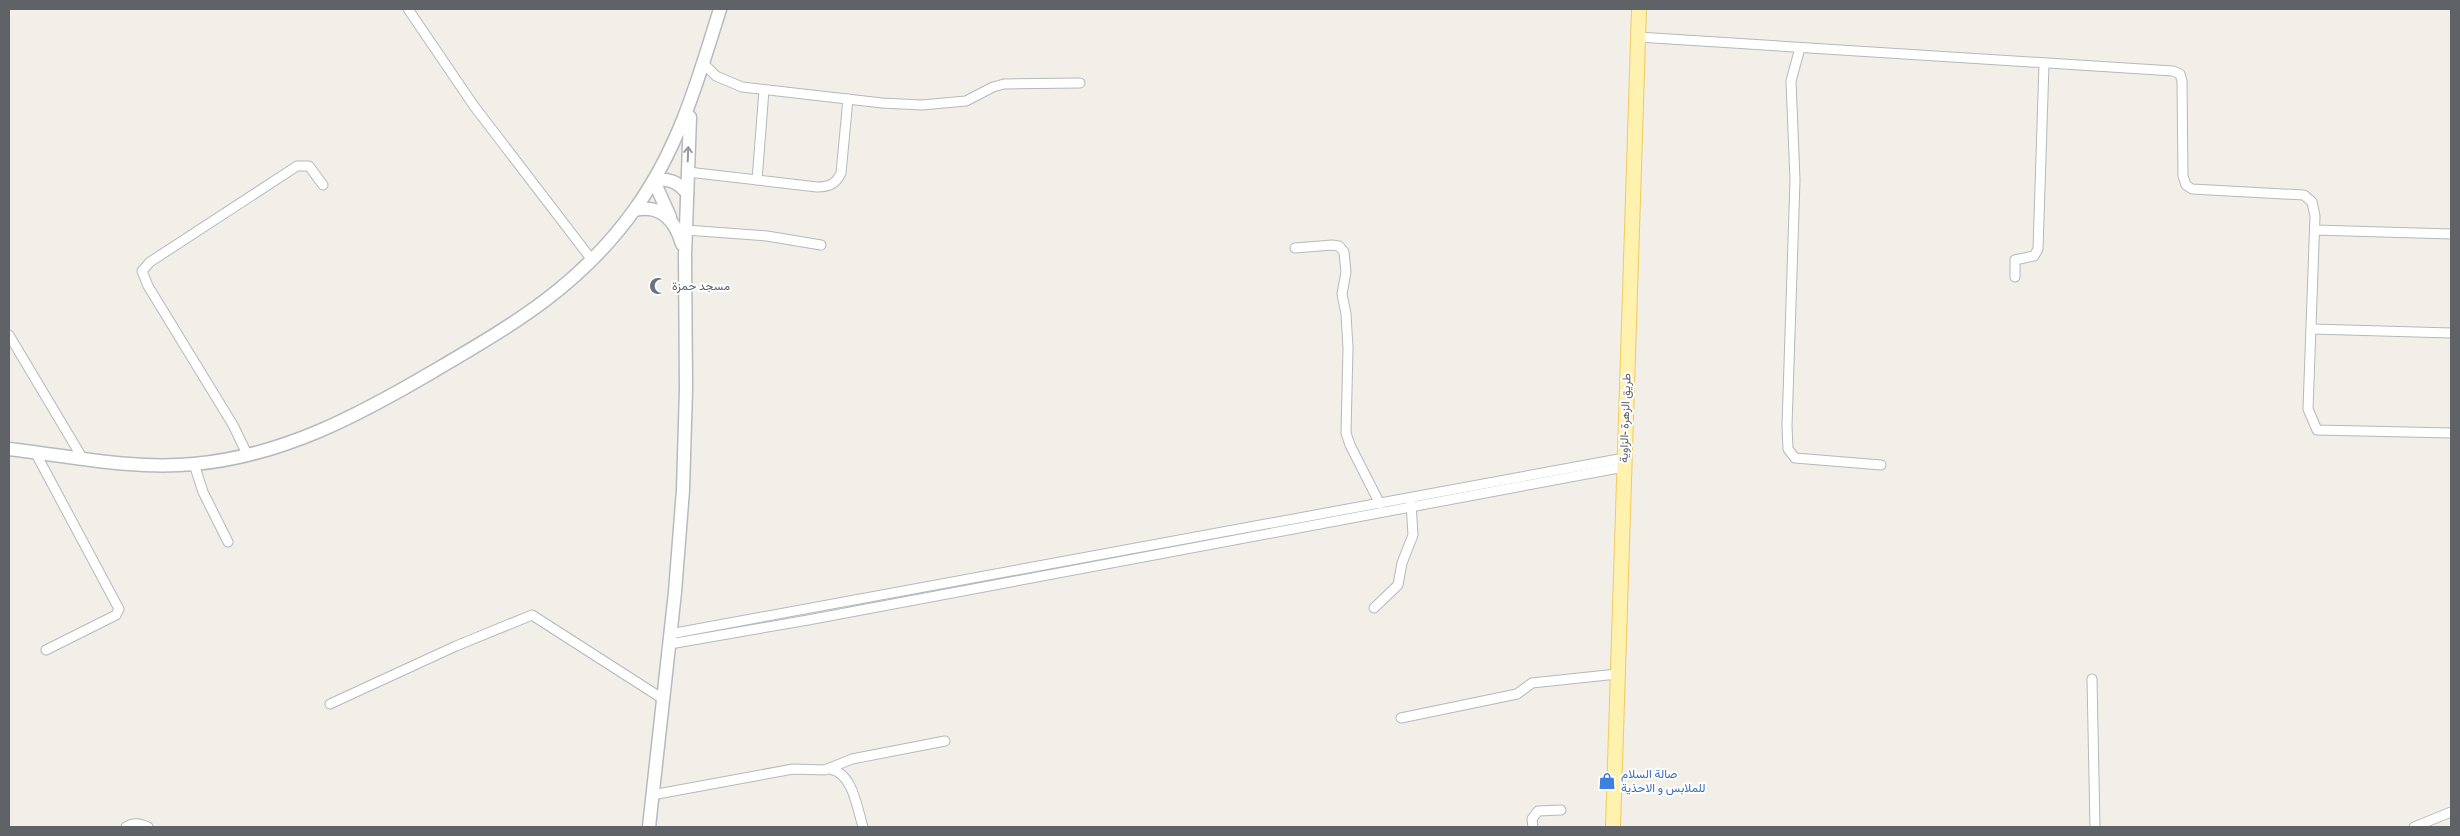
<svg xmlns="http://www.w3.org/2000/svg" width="2460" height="836" font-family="'Archivo Narrow',Vazirmatn,sans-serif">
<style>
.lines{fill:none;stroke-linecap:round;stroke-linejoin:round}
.street-casing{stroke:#b5b8bc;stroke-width:11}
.secondary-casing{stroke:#b6babf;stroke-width:15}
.primary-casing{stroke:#f2c960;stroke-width:16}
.street{stroke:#fff;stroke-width:9}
.secondary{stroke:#fff;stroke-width:12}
.primary{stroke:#fff2af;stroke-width:14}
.oneway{stroke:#979a9d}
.labels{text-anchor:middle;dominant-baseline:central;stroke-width:4;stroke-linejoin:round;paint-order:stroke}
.worship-label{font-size:12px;fill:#5b616d;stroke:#fff;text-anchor:start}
.street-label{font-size:12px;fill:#5f6368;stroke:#fff}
.shop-label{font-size:12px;fill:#366cbe;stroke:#fff;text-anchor:start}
</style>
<rect width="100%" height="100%" fill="#f1efe8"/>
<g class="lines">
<g class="street-casing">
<g id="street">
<path d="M408,9l66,97 118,154"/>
<path d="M1638,37l535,34 7,3 2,7 1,95 3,9 6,4 112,6 8,7 3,14 -7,193 9,21 134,3"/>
<path d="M1800,48l-9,33 4,99 -8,246 1,23 7,9 86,7"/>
<path d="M703,63l13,13 26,11 140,16 40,2 44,-4 27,-14 11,-3 76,-1"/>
<path d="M688,172l129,15c12,0 19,-3 24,-14l7,-74"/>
<path d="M757,180l7,-90"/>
<path d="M686,230l81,6 54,9"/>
<path d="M2315,230l136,4"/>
<path d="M1295,248l37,-3 7,1 5,6 2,20 -4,22 4,20 2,34 -2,85 4,12 30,59"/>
<path d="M2015,277v-17l19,-4 4,-7 6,-185"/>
<path d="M2312,329l139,4"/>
<path d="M9,335l74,124"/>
<path d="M35,452l84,157 -3,6 -70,35"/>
<path d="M248,456l-15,-31 -85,-139 -6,-15 8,-9 147,-96h12l14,19"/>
<path d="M194,464l9,28 25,50"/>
<path d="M1374,608l24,-23 4,-22 11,-28 -2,-32"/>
<path d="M670,634l954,-176"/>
<path d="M670,644l138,-24 816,-153"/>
<path d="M2092,679l3,148"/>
<path d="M330,704l126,-58 76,-31 131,84"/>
<path d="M1401,718l116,-24 15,-11 85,-9"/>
<path d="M830,769c23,4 27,39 33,58"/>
<path d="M652,795l141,-26 32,1 27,-11 93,-18"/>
<path d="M126,827c7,-5 14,-4 22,0"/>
<path d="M1533,827l-1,-8 6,-8 23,-1"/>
<path d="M2414,827l37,-15"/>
</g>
</g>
<g class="secondary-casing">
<g id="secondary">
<path d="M654,180c15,-2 24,2 33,13"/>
<path d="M654,181l16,36"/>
<path d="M635,210c26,-6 40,10 47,34"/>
<path d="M9,449c61,7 124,21 185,15 89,-8 165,-49 240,-93 80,-47 146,-85 201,-162 44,-61 63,-129 85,-200"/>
<path d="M649,827l26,-235 8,-102 3,-101 -1,-134 5,-138"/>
</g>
</g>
<g class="primary-casing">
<path id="primary" d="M1613,827l26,-818"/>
</g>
<use href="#street" class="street"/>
<use href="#secondary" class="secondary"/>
<use href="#primary" class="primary"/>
</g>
<defs><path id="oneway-shaft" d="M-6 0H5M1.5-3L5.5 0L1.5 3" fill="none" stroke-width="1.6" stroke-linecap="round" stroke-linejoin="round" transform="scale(1.25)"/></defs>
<use class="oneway" href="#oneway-shaft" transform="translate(688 154) rotate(-88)"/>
<defs>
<g id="mosque-bare" transform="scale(1.35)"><path d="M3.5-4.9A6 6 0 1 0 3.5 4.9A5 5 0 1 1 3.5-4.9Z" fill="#6b7280" stroke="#fff" stroke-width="2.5" paint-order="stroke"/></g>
<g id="shop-bare" transform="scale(1.35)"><path d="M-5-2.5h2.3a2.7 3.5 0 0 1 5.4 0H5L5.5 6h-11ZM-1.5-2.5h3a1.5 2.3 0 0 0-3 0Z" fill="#3f7fe0" stroke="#fff" stroke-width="2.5" paint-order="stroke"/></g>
</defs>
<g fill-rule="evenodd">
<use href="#mosque-bare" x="658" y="286"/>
<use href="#shop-bare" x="1607" y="781"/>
</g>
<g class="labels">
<g class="worship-label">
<text x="672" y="286">مسجد حمزة</text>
</g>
<g class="street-label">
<text transform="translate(1625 418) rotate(-88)">طريق الزهرة -الزاوية</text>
</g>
<g class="shop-label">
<text x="1621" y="774">صالة السلام<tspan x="1621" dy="14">للملابس و الاحذية</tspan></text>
</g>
</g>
<rect width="2460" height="836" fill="none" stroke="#5f6368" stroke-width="20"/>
</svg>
